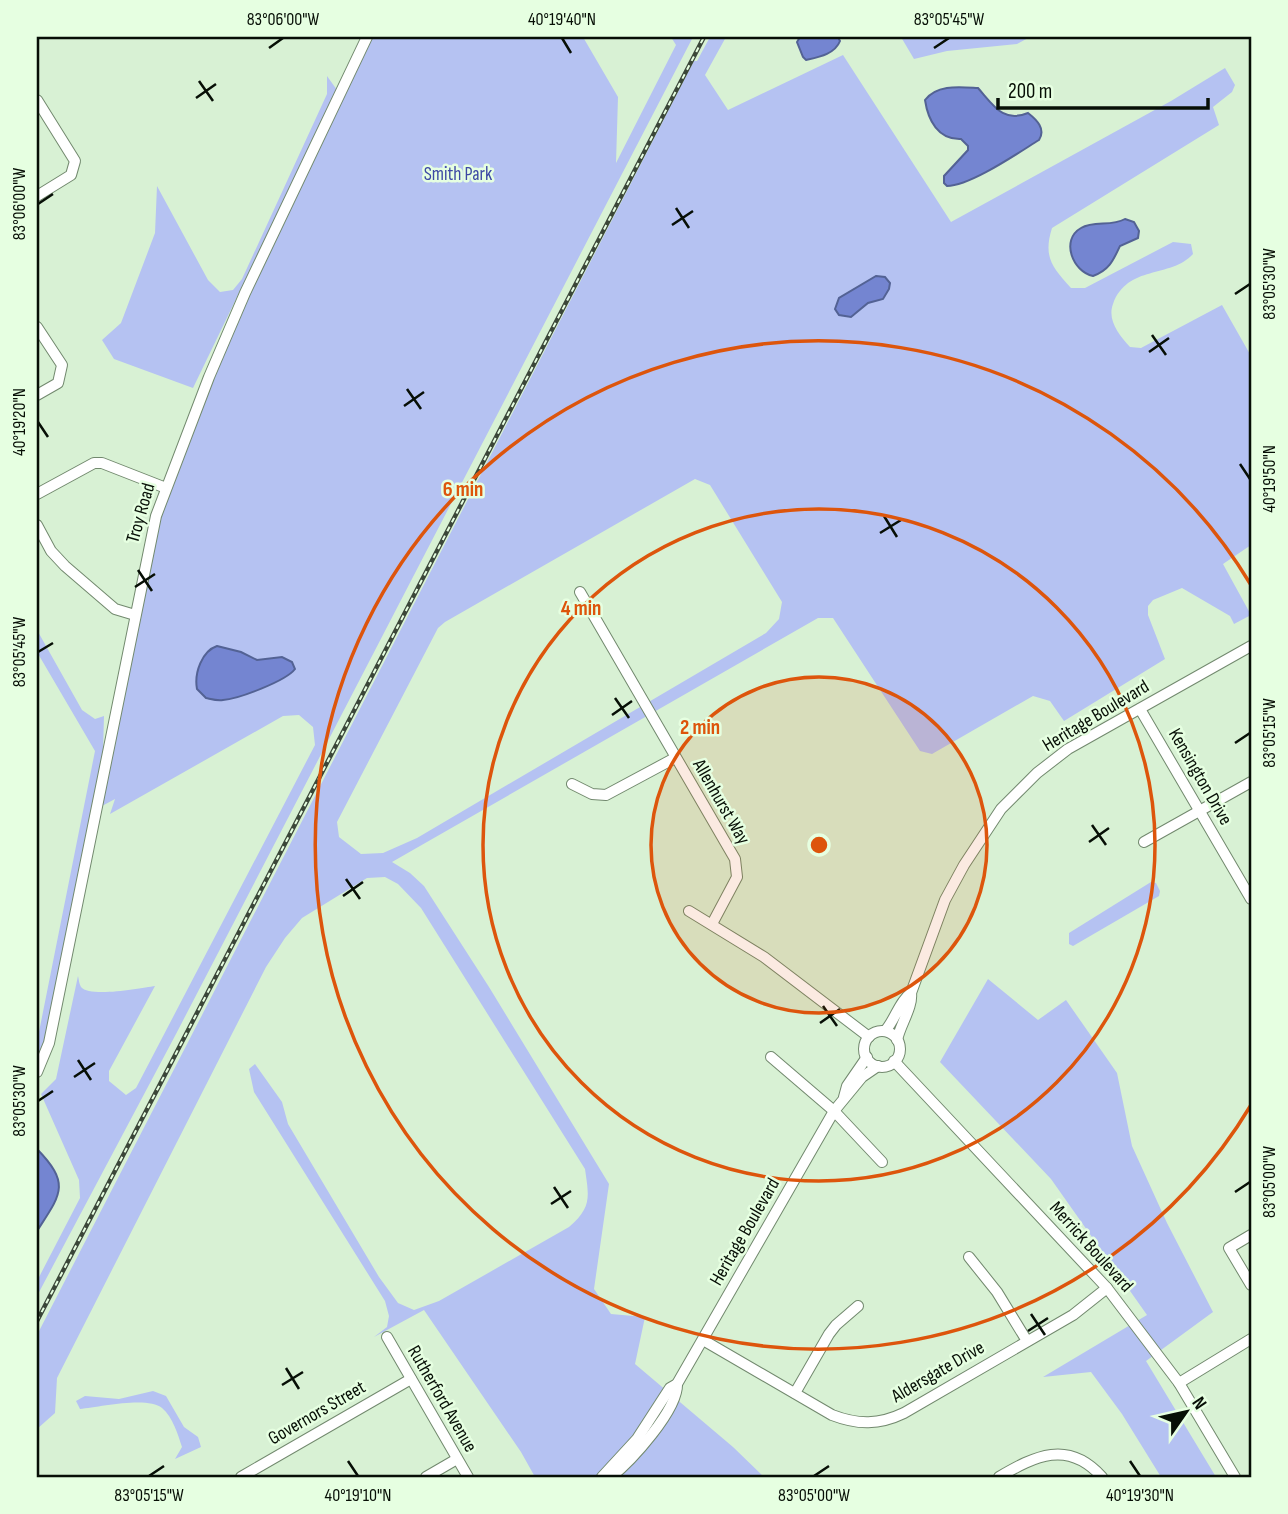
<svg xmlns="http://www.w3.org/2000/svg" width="1288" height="1514" font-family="'Sofia Sans Condensed',sans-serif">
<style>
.green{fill:#b5c2f2;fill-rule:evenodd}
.water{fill:#7485d1;stroke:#536294;stroke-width:2}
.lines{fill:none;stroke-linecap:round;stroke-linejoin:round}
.minor-casing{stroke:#72896e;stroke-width:12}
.minor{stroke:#fff;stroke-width:10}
.rail-casing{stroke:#3b4739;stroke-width:4.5}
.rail{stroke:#e6ffe1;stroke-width:2;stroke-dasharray:5;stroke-linecap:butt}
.ticks{fill:none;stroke:#070f06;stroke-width:2.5}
.ring{fill:none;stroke:#dd550c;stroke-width:3.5}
.labels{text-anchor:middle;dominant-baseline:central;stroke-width:5;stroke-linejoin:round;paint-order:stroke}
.park-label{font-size:19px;fill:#3c48a4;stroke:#e6ffe1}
.street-label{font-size:19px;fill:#070f06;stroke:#e6ffe1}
.centre{fill:#dd550c;stroke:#e6ffe1;stroke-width:3.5}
.ring-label{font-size:21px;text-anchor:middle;font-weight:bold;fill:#dd550c;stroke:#e6ffe1;stroke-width:5;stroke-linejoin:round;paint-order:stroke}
.neatline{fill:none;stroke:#070f06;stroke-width:2.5}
.ticks-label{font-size:18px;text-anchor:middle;fill:#070f06}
</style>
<rect width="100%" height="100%" fill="#d8f1d4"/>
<g class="green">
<path d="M372,37h211l35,60 -2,66 60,-118 -5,-8h22l-517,997 -139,262v-15l43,-83 -1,-18 -38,-86 15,-15 22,-103c1,4 1,8 3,11 9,11 60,1 74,-1l-46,85v10l17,14 10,-7 179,-343 -2,-18 -14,-12 -16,1 -173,98 5,-15 -13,7 59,-297 69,-177z"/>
<path d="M710,37h16l-21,38 23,35 115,-55 108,167 220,-121 54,-33 10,17 -3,7 -19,15 6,18 -167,103c-9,29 0,39 19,60h14l88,-46 18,2 2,10c-23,25 -65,10 -80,50 -6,16 6,31 17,43l11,1 81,-43 29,51v189l-28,19 28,51 -17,9 -4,-8 -48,-28 -29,12 -5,6v9l17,44 -101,62 -14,-20 -17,-5 -101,58 -12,-3 -87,-133h-15l-426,244 18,11 14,13 65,101 120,197 -15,105 17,25 34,3 -10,47 98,83 31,30h-229l-14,-25 -97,-142 -50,27 13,-10 2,-11 -4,-15 -131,-209 -5,-23 6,-5 27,38 6,22 91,153 19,26 16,7 25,-9 130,-74c23,-20 20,-30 16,-58l-164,-261 -23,-24 -13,-7 -18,1 -65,40 -17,20 -19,29 -209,411 -2,35 -18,16v-94l657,-1274h3zM695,479l15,6 72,117 -3,17 -13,14 -349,205 -34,15 -22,1 -22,-17 -2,-15 101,-194 7,-6z"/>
<path d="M901,37h129l-13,7 -70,7 -33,8z"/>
<path d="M327,76l10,14 -144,298 -79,-29 -12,-19 19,-17 34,-90 2,-47 51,94 12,12 13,-2 9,-11 85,-185z"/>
<path d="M37,630l45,80 13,9 9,-3 -1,36 -60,299 -6,14v-23l58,-291 -58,-99z"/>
<path d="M1151,882l5,1 4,8 -1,5 -86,50 -4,-2v-11z"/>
<path d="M988,979l50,41 28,-20 51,73 15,73 35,77 46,89 -67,49 70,116h-55l-39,-63 -31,-42 -48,5 104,-62 -96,-136 -111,-117z"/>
<path d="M153,1391l13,5 18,31 14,10 3,10 -26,12 7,-12c-4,-12 -9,-30 -20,-39 -14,-12 -63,-1 -82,1l-4,-8 9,-5 34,3z"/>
</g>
<g class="water">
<path d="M800,37h38l2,4c-5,13 -21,16 -34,19l-3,-3 -6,-15z"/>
<path d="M978,88c16,18 25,35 50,25 9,7 18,16 11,27 -21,13 -69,46 -92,46l-3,-3v-7l24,-26v-4l-7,-7c-23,1 -33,-19 -36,-39 12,-16 35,-13 53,-12z"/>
<path d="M1125,219l9,3 5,9 -1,7 -18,8c-7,15 -11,24 -27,30 -20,-4 -33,-36 -12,-48 13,-8 30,-1 44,-9z"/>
<path d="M876,276l9,1 5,6 -1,6 -6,10 -15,4 -17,14 -12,-2 -4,-6 4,-11z"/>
<path d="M217,646l24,6 16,8 25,-3 10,5 3,7c-9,12 -57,30 -72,31 -6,1 -12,-1 -17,-2l-9,-9c-3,-16 5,-38 20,-43z"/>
<path d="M37,1149c34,35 24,45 0,82z"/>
</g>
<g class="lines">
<g class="minor-casing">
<g id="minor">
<path d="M37,100l38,61 -4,14 -34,21"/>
<path d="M37,327l25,38 -4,18 -21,12"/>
<path d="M37,494l57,-31h8l64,25"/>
<path d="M37,525l14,26 14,15 50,43 20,6"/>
<path d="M580,592l155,267 2,18 -25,47"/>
<path d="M1140,709l111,190"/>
<path d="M572,784l20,10 14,1 69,-37"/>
<path d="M1144,842l107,-60"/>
<path d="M689,911l75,46 105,80"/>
<path d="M911,993l34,-93 19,-35 37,-56 36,-36 31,-24 183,-103"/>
<path d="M885,1031c10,-11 14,-29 26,-38 2,14 -11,32 -14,47"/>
<circle cx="882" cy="1049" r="18"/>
<path d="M771,1057l63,54 48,51"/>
<path d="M894,1061l213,227 72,95 56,94"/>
<path d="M37,1072l12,-29 107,-527 53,-139 36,-84 122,-256"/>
<path d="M844,1097l3,-11 20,-29"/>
<path d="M1251,1235l-22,13 22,37"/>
<path d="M969,1257l28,35 30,49"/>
<path d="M387,1337l81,140"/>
<path d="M703,1340l129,75c26,10 47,10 72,-2l169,-98 34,-27"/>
<path d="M1179,1383l72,-44"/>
<path d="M795,1393l34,-59 7,-9 22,-19"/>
<path d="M241,1477l170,-98"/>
<path d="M426,1477l31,-18"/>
<path d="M602,1477l35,-38 33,-51 7,-4 157,-273 28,-34 16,-11"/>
<path d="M611,1477c20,-16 67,-67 66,-93"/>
<path d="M999,1477c36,-21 69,-38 103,0"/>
</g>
</g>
<use href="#minor" class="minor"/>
<g class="rail-casing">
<path id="rail" d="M37,1321l667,-1284"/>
</g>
<use href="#rail" class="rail"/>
</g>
<path class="ticks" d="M562,38l9,15M269,48l14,-10M934,48l15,-10M199,81l14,20M196,98l20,-14M38,204l15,-10M676,208l13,20M672,225l21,-14M1235,294l15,-10M1152,335l14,20M1149,352l20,-14M407,389l14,20M404,406l20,-14M38,422l10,15M1240,464l10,15M884,516l13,21M880,533l21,-13M138,570l14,21M135,587l20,-13M38,652l15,-9M615,698l14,20M612,715l20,-14M1235,743l15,-10M1092,825l14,20M1089,842l20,-14M346,879l14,20M343,896l20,-14M823,1006l14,20M820,1023l20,-14M78,1060l13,20M74,1077l21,-14M38,1101l15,-10M554,1187l14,21M1235,1192l15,-10M551,1204l20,-13M1031,1314l14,21M1028,1331l20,-13M286,1368l13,21M282,1385l21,-13M348,1461l10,15M1130,1461l10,15M149,1476l15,-10M814,1476l15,-10"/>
<circle cx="819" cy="845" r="168" fill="#dd550c" fill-opacity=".12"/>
<g class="ring">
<circle cx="819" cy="845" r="168"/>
<circle cx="819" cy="845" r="336"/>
<path d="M1251 1105A504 504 0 1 1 1251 585"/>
</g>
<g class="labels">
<g class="park-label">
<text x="458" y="174">Smith Park</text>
</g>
<g class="street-label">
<text transform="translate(141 513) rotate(-74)">Troy Road</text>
<text transform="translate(1096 716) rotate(-31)">Heritage Boulevard</text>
<text transform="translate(1200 777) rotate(60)">Kensington Drive</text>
<text transform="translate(721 802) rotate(60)">Allenhurst Way</text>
<text transform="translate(745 1232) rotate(-60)">Heritage Boulevard</text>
<text transform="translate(1091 1247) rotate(48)">Merrick Boulevard</text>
<text transform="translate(938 1372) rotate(-30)">Aldersgate Drive</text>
<text transform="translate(442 1399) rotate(60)">Rutherford Avenue</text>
<text transform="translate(317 1413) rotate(-30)">Governors Street</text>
</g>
</g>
<circle cx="819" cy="845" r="10" class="centre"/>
<g class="ring-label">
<text x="463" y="496">6 min</text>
<text x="581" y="615">4 min</text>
<text x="700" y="734">2 min</text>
</g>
<rect width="1288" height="1514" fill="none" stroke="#e6ffe1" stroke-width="77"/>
<g transform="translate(1186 1412) rotate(56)" stroke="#e6ffe1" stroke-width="5" paint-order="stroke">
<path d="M0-5L12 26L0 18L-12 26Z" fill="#070f06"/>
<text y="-10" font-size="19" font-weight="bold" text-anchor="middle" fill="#070f06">N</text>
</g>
<path d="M998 98v10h210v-10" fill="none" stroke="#070f06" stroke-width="3.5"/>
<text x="1008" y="98" font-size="21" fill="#070f06" stroke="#e6ffe1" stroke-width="5" paint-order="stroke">200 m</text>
<rect x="38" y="38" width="1212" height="1438" class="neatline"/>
<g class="ticks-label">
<text x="283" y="25">83°06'00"W</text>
<text x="562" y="25">40°19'40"N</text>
<text x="949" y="25">83°05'45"W</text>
<text transform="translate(19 204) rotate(-90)" y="6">83°06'00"W</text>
<text transform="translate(1269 284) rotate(-90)" y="6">83°05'30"W</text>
<text transform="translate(19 422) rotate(-90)" y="6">40°19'20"N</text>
<text transform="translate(1269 479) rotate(-90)" y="6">40°19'50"N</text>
<text transform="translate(19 652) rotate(-90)" y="6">83°05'45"W</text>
<text transform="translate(1269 733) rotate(-90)" y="6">83°05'15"W</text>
<text transform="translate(19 1101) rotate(-90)" y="6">83°05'30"W</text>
<text transform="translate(1269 1182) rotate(-90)" y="6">83°05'00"W</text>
<text x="149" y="1501">83°05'15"W</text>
<text x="358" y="1501">40°19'10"N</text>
<text x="814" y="1501">83°05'00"W</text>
<text x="1140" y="1501">40°19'30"N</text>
</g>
</svg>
